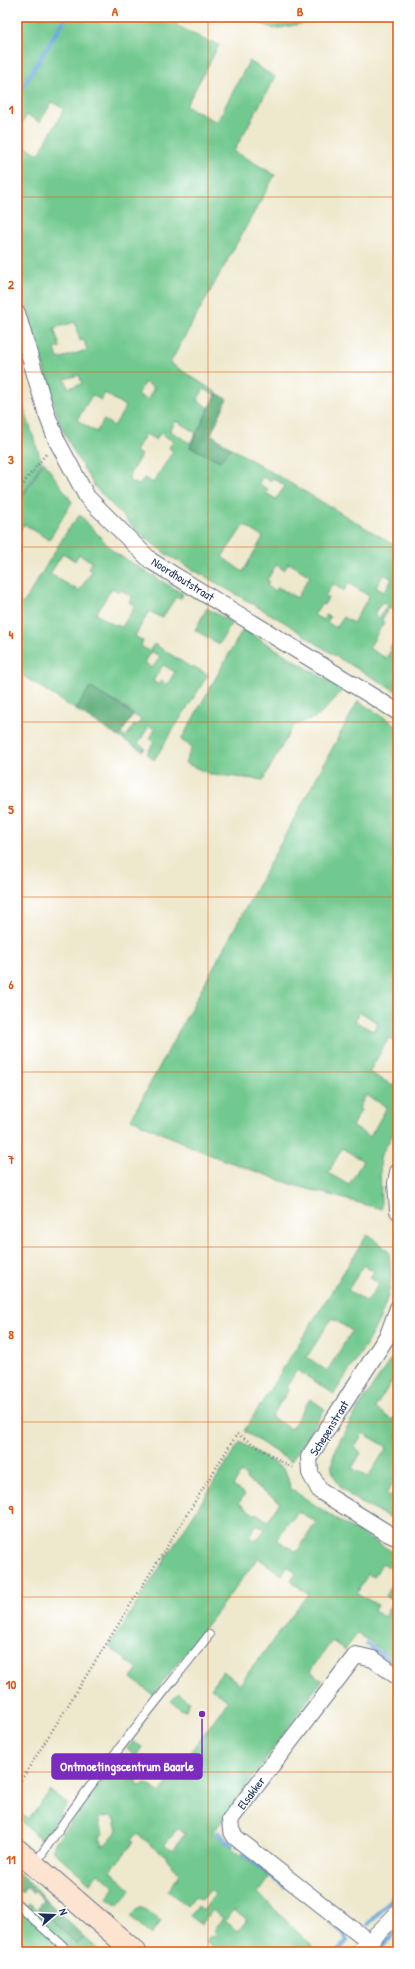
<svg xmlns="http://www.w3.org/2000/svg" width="415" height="1969" font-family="'Patrick Hand',sans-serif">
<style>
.green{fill:#72c98f;stroke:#467c76;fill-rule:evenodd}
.forest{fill:#5dad7a;stroke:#3c6e6c}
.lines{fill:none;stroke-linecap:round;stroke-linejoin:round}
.stream{stroke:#6ba9dd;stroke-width:4.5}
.service-casing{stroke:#657084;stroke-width:10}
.minor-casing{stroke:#657084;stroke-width:18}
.secondary-casing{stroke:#657084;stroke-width:24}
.path{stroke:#657084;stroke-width:2.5;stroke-dasharray:1 3;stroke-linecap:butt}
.service{stroke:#fff;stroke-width:8}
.minor{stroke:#fff;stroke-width:16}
.secondary{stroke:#fde4d1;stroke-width:22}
.grid{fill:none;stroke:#de5710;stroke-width:1;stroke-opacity:0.55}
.labels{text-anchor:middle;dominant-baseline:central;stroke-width:3;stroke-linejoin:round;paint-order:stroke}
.street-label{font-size:12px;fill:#1b2f5e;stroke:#fff}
.leader{fill:none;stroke:#7b2cbf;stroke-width:1.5}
.callout-dot{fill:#7b2cbf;stroke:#fff;stroke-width:1.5}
.callout{fill:#7b2cbf;stroke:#7b2cbf;stroke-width:1.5}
.callout-label{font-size:13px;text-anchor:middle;font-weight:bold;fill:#fff}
.neatline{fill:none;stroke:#de5710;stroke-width:1.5}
.grid-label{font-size:13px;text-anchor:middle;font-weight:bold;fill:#de5710}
</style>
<rect width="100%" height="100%" fill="#fff"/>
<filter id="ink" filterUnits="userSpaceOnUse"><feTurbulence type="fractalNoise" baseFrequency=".025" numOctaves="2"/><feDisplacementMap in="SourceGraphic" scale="8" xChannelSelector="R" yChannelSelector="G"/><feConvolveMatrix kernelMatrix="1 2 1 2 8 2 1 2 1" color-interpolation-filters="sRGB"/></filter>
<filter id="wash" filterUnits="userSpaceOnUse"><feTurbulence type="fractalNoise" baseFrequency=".012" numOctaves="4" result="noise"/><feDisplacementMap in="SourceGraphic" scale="16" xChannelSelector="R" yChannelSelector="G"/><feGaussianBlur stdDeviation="0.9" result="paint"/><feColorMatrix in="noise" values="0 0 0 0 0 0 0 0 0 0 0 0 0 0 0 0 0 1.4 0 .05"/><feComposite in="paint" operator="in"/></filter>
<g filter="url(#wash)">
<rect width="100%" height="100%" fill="#eee8cc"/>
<g class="green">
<path d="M17,17h164l-5,8 33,17 2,-1 8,4 -33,61 31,16 32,-61 26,16 -41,74 41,24 -105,188 47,30 -1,3 -12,-7 -7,11 12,8 -19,39 30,14 11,-13 167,99v65l-9,-5 -7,13 2,2 -15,26 17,10 6,-9 -2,-1 2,-4 6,4v44l-61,-35 -53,-35 -118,-68 -28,-22 -43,-45 -20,-33 -15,-30 -43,-148v-134l22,12 25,-45 -12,-7 -12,20 -13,-7 -10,17zM75,322l5,19 4,-1 3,10 -29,9 -3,-10 5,-2 -6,-19zM79,375l3,9 -14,4 -3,-9zM145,382l9,6 -7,12 -10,-6zM105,393l21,14 -12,19 -10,-6 -8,12 -19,-12 15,-25 9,5zM176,421l20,12 -6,10 -20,-12zM160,433l13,8 -4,7 4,3 -20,32 -9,-5 -4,7 -10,-3 -1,-6 12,-21 -6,-4 11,-17 10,6zM263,477l7,4 3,-3 12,8 -9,13 -10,-6 2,-4 -10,-5zM244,525l19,12 -20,35 -21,-15zM289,563l21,13 -13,22 -19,-11 -2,4 -9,-5 2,-5 -2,-1 9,-15 8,5zM384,574l8,5 -8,13 -8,-5zM348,583l21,13 -16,27 -10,-6 -7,11 -9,-6 3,-5 -4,-2 -3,5 -9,-5 7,-11 3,1 4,-7 -3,-2 8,-12 11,7zM382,602l5,4 -8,12 -5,-4z"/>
<path d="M246,17h91l-63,12z"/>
<path d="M17,387l25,76 -25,41z"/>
<path d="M44,462l28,40 -23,38 -25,-16 -7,11v-29z"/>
<path d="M80,515l34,37 69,42 -2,4 -5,-1 -14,21 -13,-7 -14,25 8,5 -2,5 8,5 5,-7 38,24 1,-2 15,9 -54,85 -7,-6 7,-12 -4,-3 5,-10 -6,-3 -11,18 7,4 -2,3 -24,-14 2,-3 5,3 8,-12 3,1 4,-6 -21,-16 -16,-7 -14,-10 -14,23 -59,-38v-72l6,4 46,-76zM63,553l12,8 4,-7 13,8 -4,6 4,3 -13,20 -29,-17zM112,588l7,4 2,-2 11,7 -3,5 6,4 -13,21 -7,-3 -1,1 -18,-11zM151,651l9,6 -8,11 -8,-6zM163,665l12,7 -8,13 -6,-4 -2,4 -6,-4z"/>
<path d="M207,608l25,15 -13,21 -24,-14z"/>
<path d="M243,629l100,61 -24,26 -26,10 -30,54 -53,-6 -25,-11 7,-16 -11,-7z"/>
<path d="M358,701l40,25v317l-9,-5 -20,34 25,14 4,-7v46l-18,32 1,52 -84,-23 -87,-31 -79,-36zM360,1012l18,11 -5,8 -18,-10zM366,1095l21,12 -17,30 -18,-11 9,-16 -2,-2zM342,1148l21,13 -14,24 -21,-12z"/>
<path d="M367,1235l8,4 14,13c1,13 3,26 0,39 -8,37 -35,71 -55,103l-37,-24 -11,17 3,2 -18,28 20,12 19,-30 15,10 -34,53 -47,-31zM364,1265l10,6 -4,7 9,5 -12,19 -19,-12zM332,1318l20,13 -25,40 -20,-14z"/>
<path d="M398,1348v37l-6,-4 -17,27 17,12 6,-9v64l-12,19 12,7v17l-4,1c-21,-10 -57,-23 -62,-50 -5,-22 53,-99 66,-121zM363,1433l24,14 -19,30 -16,-9 9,-15 -7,-5z"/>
<path d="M240,1442l45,28 6,19 42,28 65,38v17l-16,-9 -8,14 -6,-3 -11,19 20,12 -3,6 10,6 9,-16 -8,-5 13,-22v89l-40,-30 -13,17 -13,-9 -22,30 12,9 -109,153 56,44 -11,16 60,59h-4l-3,-2 -2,2h-60l-4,-5 -6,5h-20l-13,-11 4,-5 2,2 4,-5 -2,-2 9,-13 -11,-8 -11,14 -11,-8 7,-10 6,5 12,-17 -5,-4 -8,10 -7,-4 -8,10 -19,-15 12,-17 -9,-8 1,-2 -6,-5 1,-2 -30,-23 -5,6 2,2 -24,29 21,19 -14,16 -10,-8 8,-11 -17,-14 -8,10 -38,-33 3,-7 56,-76 13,-2 13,10v11l10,-2 13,9 68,-92 -17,-13 12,-17 17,13 68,-90 -17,-13 5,-9 -9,-6 -5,9 -24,-17 -105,137 -22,-17 7,-9 -29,-22zM241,1473l6,4 -1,2 34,23 -12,19 -12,-8 -1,2 -16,-12 6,-9 -12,-8zM298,1511l18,11 -19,30 -20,-12 13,-21 2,1zM257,1524l8,5 -9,12 -7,-5zM110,1816l5,3 3,11 -12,14 -4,2 -3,-8 4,-5 -4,-8v-7zM178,1828l7,6 -12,16 -8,-6zM233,1910l14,10 -9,11 -13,-10z"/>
<path d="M178,1693l11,8 -3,9h-4l-11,-9z"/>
<path d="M133,1741l9,6 -6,9 8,6 -7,1 -4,-2 -1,-8 -5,-4z"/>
<path d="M50,1791l18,13 -27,36 -20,-19v-7l8,5z"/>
<path d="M17,1899l9,8 4,-4 6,6 2,-2 39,37 7,-7 17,15h-23l-4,-4 -4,4h-53z"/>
<path d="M140,1906l21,15 -9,14 -21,-18z"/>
</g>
<g class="forest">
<path d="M217,393l10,6 -16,35 20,14 -11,13 -30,-14z"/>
<path d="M90,687c14,10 29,16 43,28l-14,22 -43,-27z"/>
<path d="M17,1871l67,66 -7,8 -39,-38 6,-7 -9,-9 -2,3 -7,-7 -5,6 -2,-2 -2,2z"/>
</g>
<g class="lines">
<g class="stream">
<path d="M17,96l49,-79"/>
<path d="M367,1644l31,23"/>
<path d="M218,1833l14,12"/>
<path d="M244,1854l40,32"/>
<path d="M332,1923l12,10 3,8 -11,11"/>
<path d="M368,1924l30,-31"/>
<path d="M377,1952l21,-22"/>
</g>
</g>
</g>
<g filter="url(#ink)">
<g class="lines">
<g class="service-casing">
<g id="service">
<path d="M35,1864c53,-80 115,-154 174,-229"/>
<path d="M17,1904l46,42 -6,6"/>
</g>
</g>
<g class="minor-casing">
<g id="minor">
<path d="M17,313l30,102 10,26 30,56 64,64 247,151"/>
<path d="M398,1172l-2,11 2,28"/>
<path d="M398,1308l-10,27 -79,122 1,16 10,18 69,43 9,4"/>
<path d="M369,1942l-134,-105 -4,-7 -1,-10 126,-165 17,4 25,18"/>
<path d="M359,1952l39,-39"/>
</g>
</g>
<g class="secondary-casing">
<path id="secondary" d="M17,1850l118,102"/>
</g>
<g class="path">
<path d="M17,494l9,-14 20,-26"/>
<path d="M17,1787l220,-353 53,33 4,1"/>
</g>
<use href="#service" class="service"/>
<use href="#minor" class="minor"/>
<use href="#secondary" class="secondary"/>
</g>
</g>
<path class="grid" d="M208,17v1935M17,197h381M17,372h381M17,547h381M17,722h381M17,897h381M17,1072h381M17,1247h381M17,1422h381M17,1597h381M17,1772h381"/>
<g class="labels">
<g class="street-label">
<text transform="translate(183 579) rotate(32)">Noordhoutstraat</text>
<text transform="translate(329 1428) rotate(-58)">Schepenstraat</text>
<text transform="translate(251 1793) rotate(-53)">Elsakker</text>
</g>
</g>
<path class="leader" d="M202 1714L202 1767"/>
<circle class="callout-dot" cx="202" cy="1714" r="4"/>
<rect class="callout" x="52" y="1754" width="150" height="25" rx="4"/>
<g class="callout-label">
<text x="127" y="1771">Ontmoetingscentrum Baarle</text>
</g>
<rect width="415" height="1969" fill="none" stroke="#fff" stroke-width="44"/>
<g transform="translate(54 1915) rotate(71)" stroke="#ffffff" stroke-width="3" paint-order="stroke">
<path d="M0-3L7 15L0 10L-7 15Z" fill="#1b2f5e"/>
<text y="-6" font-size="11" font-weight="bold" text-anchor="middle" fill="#1b2f5e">N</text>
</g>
<rect x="22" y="22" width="371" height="1925" class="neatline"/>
<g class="grid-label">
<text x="115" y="16">A</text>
<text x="300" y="16">B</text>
<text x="11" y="114">1</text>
<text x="11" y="289">2</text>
<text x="11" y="464">3</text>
<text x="11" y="639">4</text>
<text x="11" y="814">5</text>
<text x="11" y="989">6</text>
<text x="11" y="1164">7</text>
<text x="11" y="1339">8</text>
<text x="11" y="1514">9</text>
<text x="11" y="1689">10</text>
<text x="11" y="1864">11</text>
</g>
</svg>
